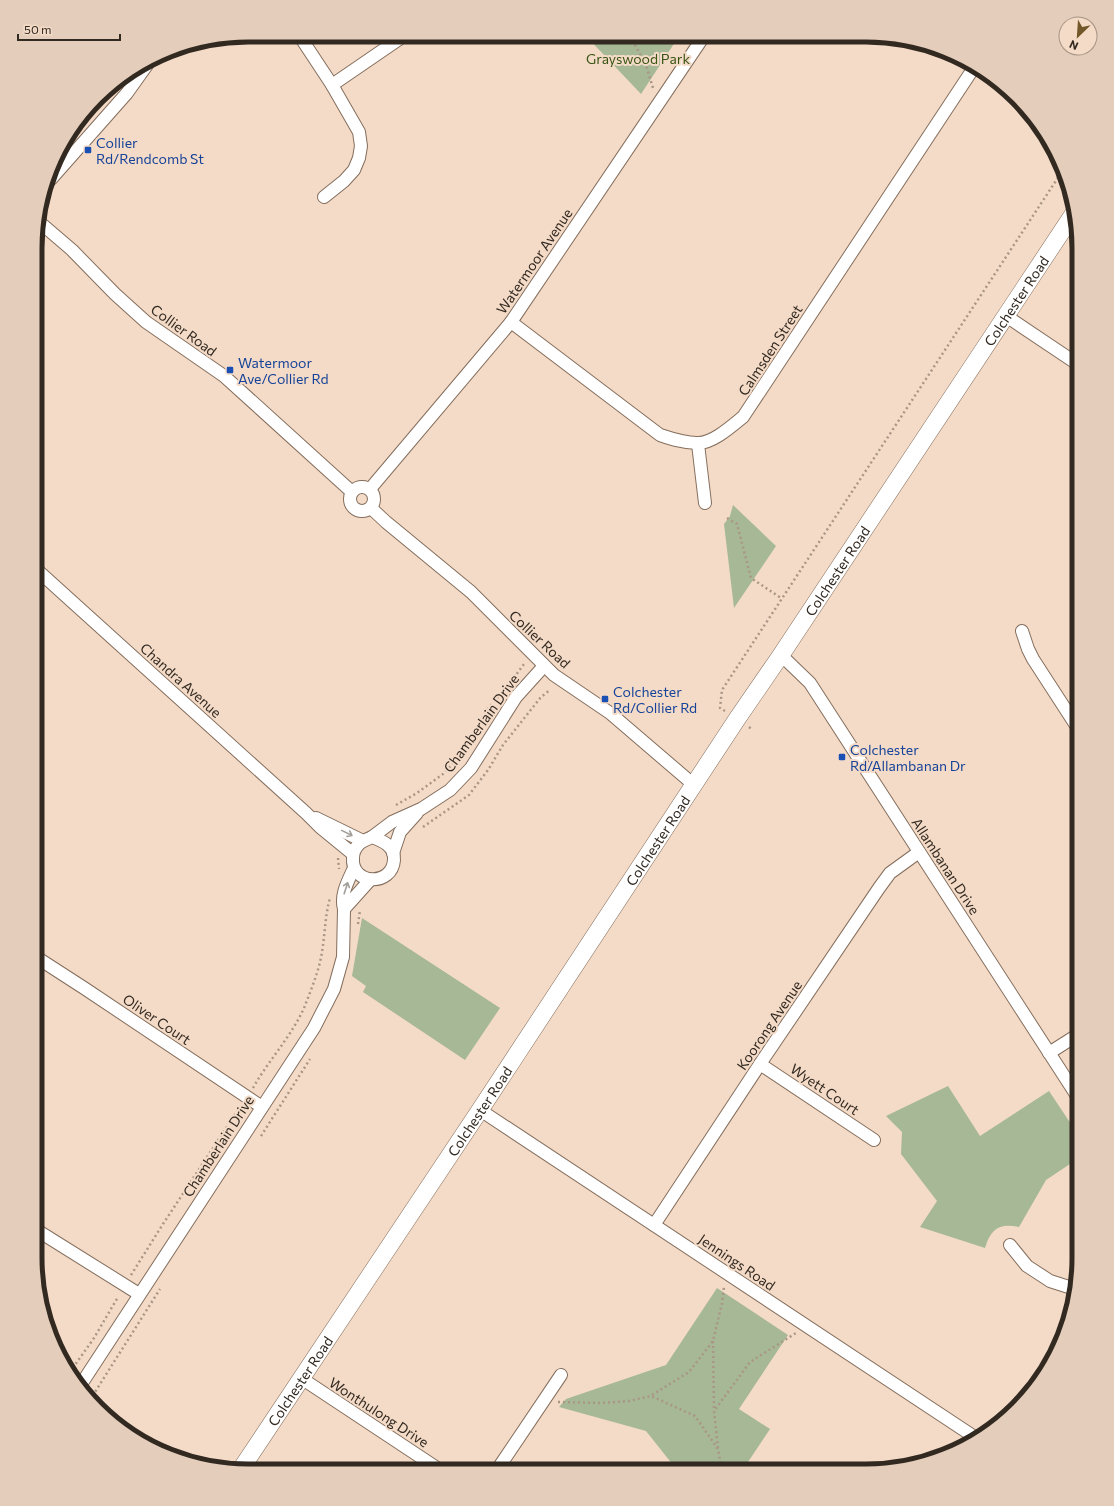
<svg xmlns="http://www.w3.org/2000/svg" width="1114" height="1506" font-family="Commissioner,sans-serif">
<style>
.green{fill:#a6b896}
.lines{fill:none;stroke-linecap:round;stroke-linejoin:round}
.minor-casing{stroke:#846e5d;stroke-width:14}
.secondary-casing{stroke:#846e5d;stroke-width:18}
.path{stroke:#a99687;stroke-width:2.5;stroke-dasharray:2 3;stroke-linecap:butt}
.minor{stroke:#fff;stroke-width:12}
.secondary{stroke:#fff;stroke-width:17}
.oneway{stroke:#a39f9b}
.transit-dot{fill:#1a4fb4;stroke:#f4dbc7;stroke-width:1.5}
.labels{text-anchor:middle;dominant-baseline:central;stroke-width:4;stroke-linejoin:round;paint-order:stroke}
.park-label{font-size:14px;fill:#395414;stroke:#f4dbc7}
.transit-label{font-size:14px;fill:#164399;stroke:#f4dbc7;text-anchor:start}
.street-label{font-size:14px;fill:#322921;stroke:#f4dbc7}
.rim{fill:none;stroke:#322921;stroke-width:5}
</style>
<rect width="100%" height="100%" fill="#f4dbc7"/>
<g class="green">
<path d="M586,36h93l-38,58z"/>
<path d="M733,505l43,41 -42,62 -10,-84 6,-8z"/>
<path d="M362,918l138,90 -35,52 -102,-68 3,-6 -14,-10z"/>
<path d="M948,1086l32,50 69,-45 30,45v22l-33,22 -27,47c-19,-4 -28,1 -34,21l-65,-21 17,-26 -36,-47 1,-22 -16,-16z"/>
<path d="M717,1288l71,47 -49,74 31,20 -28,42h-7l-9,-5 -14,5 -35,-1 -31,-39 -87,-24 7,-8 100,-34z"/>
</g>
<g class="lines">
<g class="minor-casing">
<g id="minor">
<path d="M299,35l33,50 27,47 2,14 -2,12 -5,12 -10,11 -20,16"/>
<path d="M332,85l73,-50"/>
<path d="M51,179l76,-86 20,-28"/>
<path d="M37,220l35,30 43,44 31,28 78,54 128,116"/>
<path d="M1006,316l73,49"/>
<path d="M511,322l149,113c12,4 24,8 37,8 15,1 35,-17 46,-26l232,-351"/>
<path d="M698,444l7,59"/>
<circle cx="362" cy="499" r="12"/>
<path d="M370,489l141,-167 193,-286"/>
<path d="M371,508l15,14 85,70 83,83 56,38 84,72"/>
<path d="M36,569l270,244 14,14 33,27"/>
<path d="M1022,631l6,18 5,10 46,71"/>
<path d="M781,655l29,28 269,416"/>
<path d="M316,818l47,23"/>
<path d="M372,837l20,-15 29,-13 29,-19 21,-22 45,-71 28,-31"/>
<path d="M372,837c11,4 23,9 22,23 -2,27 -43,25 -41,-2 0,-5 2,-10 6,-14 3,-3 9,-5 13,-7z"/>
<path d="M393,853l7,-21 17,-19"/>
<path d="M344,909l26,-29"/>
<path d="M36,957l48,31 178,119"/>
<path d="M1049,1053l30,-19"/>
<path d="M760,1064l114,76"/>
<path d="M480,1110l496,328"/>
<path d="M654,1225l106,-161 119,-176 11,-15 29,-21"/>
<path d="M35,1229l104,65"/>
<path d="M1010,1245l17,21 23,15 25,8"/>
<path d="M301,1378l139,92"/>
<path d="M80,1386l234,-358 20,-39 9,-32 1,-48c-4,-14 4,-28 10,-41"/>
<path d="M497,1470l64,-95"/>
</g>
</g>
<g class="secondary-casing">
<g id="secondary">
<path id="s1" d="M241,1469l239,-359 257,-391 44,-64 293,-442"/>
</g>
</g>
<g class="path">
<path d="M630,36l16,29 7,23"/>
<path d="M727,518l10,6 14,54 30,20"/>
<path d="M508,686l16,-22"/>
<path d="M725,711l-5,-3 2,-18 341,-520"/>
<path d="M749,727l4,3"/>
<path d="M396,805l21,-12 26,-19 17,-18 26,-45 18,-21"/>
<path d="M423,827l46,-32 19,-25 15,-25 38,-48 9,-7"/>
<path d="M338,858l1,11"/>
<path d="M358,924l2,-14"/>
<path d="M253,1088c15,-27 38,-51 51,-80 7,-18 15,-37 18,-56 3,-18 3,-36 8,-54"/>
<path d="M261,1136l49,-77"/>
<path d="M131,1275l32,-51 77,-117"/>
<path d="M713,1341l1,69"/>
<path d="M70,1372l24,-34 24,-41"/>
<path d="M652,1395l37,-23 24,-31 9,-38 2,-16"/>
<path d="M90,1400l70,-111"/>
<path d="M558,1402l43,1 28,-2 22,-5 44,20 23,33 4,22"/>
<path d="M718,1448l-4,-37 36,-49 46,-29"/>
</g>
<use href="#minor" class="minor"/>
<use href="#secondary" class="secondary"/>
</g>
<defs><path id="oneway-shaft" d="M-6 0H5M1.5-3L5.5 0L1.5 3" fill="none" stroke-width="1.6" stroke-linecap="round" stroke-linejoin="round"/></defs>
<g class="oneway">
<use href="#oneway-shaft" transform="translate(347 833) rotate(26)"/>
<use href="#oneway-shaft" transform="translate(346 888) rotate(-72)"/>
</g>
<g class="transit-dot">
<rect x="84" y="146" width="8" height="8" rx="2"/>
<rect x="226" y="366" width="8" height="8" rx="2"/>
<rect x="601" y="695" width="8" height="8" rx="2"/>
<rect x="838" y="753" width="8" height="8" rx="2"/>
</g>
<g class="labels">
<g class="park-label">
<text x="638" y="58">Grayswood Park</text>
</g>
<g class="transit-label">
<text x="96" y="142">Collier<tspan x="96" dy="16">Rd/Rendcomb St</tspan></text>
<text x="238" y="362">Watermoor<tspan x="238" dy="16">Ave/Collier Rd</tspan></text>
<text x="613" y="691">Colchester<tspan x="613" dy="16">Rd/Collier Rd</tspan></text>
<text x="850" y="749">Colchester<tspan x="850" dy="16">Rd/Allambanan Dr</tspan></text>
</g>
<g class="street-label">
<text transform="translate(534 261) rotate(-56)">Watermoor Avenue</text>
<text stroke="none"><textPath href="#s1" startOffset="1402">Colchester Road</textPath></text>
<text transform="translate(184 330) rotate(36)">Collier Road</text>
<text transform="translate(770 350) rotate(-57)">Calmsden Street</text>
<text stroke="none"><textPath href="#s1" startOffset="1078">Colchester Road</textPath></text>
<text transform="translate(540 639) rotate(43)">Collier Road</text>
<text transform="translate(181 680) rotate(42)">Chandra Avenue</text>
<text transform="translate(481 723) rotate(-54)">Chamberlain Drive</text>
<text stroke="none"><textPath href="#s1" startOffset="754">Colchester Road</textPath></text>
<text transform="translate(946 866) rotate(57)">Allambanan Drive</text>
<text transform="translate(157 1019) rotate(34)">Oliver Court</text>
<text transform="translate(769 1025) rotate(-56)">Koorong Avenue</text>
<text transform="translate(825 1089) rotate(34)">Wyett Court</text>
<text stroke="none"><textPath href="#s1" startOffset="430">Colchester Road</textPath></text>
<text transform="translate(218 1146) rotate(-57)">Chamberlain Drive</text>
<text transform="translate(737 1262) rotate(34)">Jennings Road</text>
<text stroke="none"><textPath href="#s1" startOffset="106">Colchester Road</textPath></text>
<text transform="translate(379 1412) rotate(33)">Wonthulong Drive</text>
</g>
</g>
<path d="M0 0H1114V1506H0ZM248 42H866A206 206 0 0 1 1072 248V1258A206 206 0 0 1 866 1464H248A206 206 0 0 1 42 1258V248A206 206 0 0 1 248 42Z" fill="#e4cdba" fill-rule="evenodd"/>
<path class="rim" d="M248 42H866A206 206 0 0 1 1072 248V1258A206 206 0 0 1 866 1464H248A206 206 0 0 1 42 1258V248A206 206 0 0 1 248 42Z"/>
<g transform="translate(1078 36) rotate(205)"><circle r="19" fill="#f4dbc7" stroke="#a69485"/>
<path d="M0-3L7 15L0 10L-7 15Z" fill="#725729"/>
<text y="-6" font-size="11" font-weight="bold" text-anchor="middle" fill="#322921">N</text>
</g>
<path d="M18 34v6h102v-6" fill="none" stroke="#322921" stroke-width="2"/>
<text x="24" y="34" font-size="12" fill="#322921" stroke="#f4dbc7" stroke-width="3" paint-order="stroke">50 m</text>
</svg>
